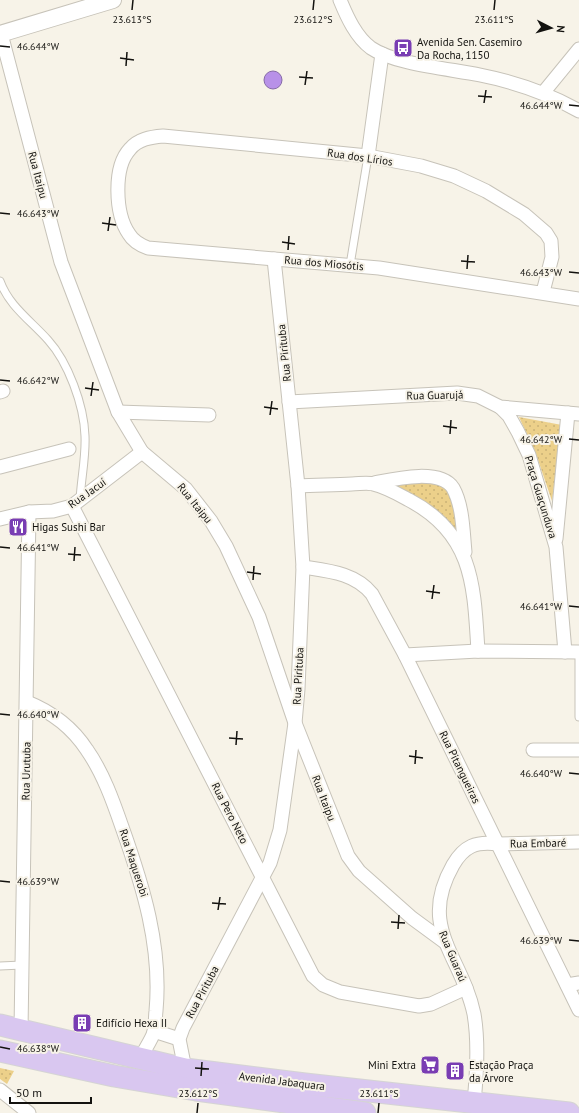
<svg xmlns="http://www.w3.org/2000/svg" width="579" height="1113" font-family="'PT Sans',sans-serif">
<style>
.grass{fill:url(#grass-dots)}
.water{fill:#b891e8;stroke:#866ba7}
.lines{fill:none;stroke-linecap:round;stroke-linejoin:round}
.service-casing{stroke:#c7c3b9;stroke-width:9}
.minor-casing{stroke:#c7c3b9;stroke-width:15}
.tertiary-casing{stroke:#c7c3b9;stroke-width:18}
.primary-casing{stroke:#d5d4d4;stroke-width:23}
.service{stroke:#fff;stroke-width:7}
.minor{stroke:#fff;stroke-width:13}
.tertiary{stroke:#fff;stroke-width:16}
.primary{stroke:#d9c7f0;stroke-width:21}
.ticks{fill:none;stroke:#13120f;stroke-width:1.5}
.labels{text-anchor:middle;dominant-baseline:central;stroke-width:4;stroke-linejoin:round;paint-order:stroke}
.poi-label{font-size:11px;fill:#13120f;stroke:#f7f3e8;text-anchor:start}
.street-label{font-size:11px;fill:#13120f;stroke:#f7f3e8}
.ticks-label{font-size:10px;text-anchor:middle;fill:#13120f;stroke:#f7f3e8;stroke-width:4;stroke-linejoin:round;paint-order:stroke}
</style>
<defs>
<pattern id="grass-dots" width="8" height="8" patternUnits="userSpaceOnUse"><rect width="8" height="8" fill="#ecd08a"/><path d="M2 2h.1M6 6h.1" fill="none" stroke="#cab276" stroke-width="1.8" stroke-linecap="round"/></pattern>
</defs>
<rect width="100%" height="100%" fill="#f7f3e8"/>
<g class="grass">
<path d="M519,417l43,8 -10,76 -16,-47z"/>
<path d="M437,481l14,9 8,44 -67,-49z"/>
<path d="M0,1068l14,3 -7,13 -7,-5z"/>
</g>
<circle class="water" cx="273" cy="80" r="9"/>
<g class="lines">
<g class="service-casing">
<g id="service">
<path d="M350,265l18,-109"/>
<path d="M0,281c9,25 30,39 48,59 20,22 36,65 37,96 1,21 -4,43 -5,64"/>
<path d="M579,652v65"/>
<path d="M0,966l22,-1"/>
</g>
</g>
<g class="minor-casing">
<g id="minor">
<path d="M340,0c7,17 16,37 31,48 23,16 80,21 109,27 35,7 68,18 99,36"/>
<path d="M1,34l60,228 57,150 24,40 44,37 25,32 15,25 33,71 36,106 53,133 11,15 53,47 34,25"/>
<path d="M543,93l36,-44"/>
<path d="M368,156l14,-102"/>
<path d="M543,292l9,-35 -1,-16 -5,-8 -22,-19 -38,-23 -32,-15 -33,-10 -53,-10 -205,-20c-12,1 -25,3 -33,13 -17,18 -15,65 -1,85 4,7 11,11 19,14l231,20 200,31"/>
<path d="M0,392l3,-1"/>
<path d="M289,402l168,-9 21,3 22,11 79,7"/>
<path d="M500,407l9,9 9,16 11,23 27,92 9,105"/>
<path d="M118,412l91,3"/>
<path d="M0,467l69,-18"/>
<path d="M374,483c20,-4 66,-15 79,5 10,18 10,44 12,64"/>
<path d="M298,486c18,-1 36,-1 54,-2 7,0 15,-2 21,0 13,3 25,10 36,16 65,34 65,87 69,151"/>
<path d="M72,506l241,470 10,9 17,7 79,14 12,-2 35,-16"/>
<path d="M0,519l29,-7 24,-1 19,-5 70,-54"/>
<path d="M556,539l12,-126"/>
<path d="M303,567c26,4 52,6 69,27l33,61 174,355"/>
<path d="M405,655l73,-4 101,1"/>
<path d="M27,702c25,10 45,25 60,48 16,23 26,51 35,77 21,59 40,120 34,184 -1,6 0,15 -2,21 -3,9 -10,18 -14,27"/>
<path d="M533,750h46"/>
<path d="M567,985l12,-2"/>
<path d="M21,1030l8,-518"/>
<path d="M154,1031l25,8"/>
<path d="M185,1069l-6,-30 4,-11 87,-165 10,-33 15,-107 3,-34 5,-122 -5,-81 -24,-227"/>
<path d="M0,1090l29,23"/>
<path d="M474,1102c3,-29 5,-59 0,-88 -12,-58 -57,-86 -21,-149 11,-19 23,-24 45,-21l81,-2"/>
</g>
</g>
<g class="tertiary-casing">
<path id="tertiary" d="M0,34l113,-34"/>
</g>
<g class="primary-casing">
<g id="primary">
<path d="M0,1025l185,44 120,15 264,29"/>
<path d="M0,1051l114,25 82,14 169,23"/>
</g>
</g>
<use href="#service" class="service"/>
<use href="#minor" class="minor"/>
<use href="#tertiary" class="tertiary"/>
<use href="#primary" class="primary"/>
</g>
<path class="ticks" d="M132,10l1,-10M313,10l1,-10M494,10l1,-10M0,46l10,1M120,58l14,2M126,66l1,-14M299,77l14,1M305,85l2,-14M478,96l14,1M484,103l2,-13M569,105l10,1M0,213l10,1M102,223l14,2M108,231l2,-14M282,242l13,2M288,250l1,-14M461,261l14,1M467,269l1,-14M569,272l10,1M0,380l10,1M85,388l14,2M91,396l2,-14M264,407l14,2M270,415l2,-14M443,426l14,2M450,434l1,-14M569,439l10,1M0,547l10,1M68,554l13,1M74,561l1,-14M247,572l14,2M253,580l1,-14M426,591l14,2M432,599l2,-14M569,606l10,1M0,714l10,1M229,738l14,1M236,745l1,-14M409,756l14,2M415,764l1,-14M569,773l10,1M0,881l10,1M212,903l14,1M218,910l2,-13M391,922l14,1M398,929l1,-14M569,940l10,1M0,1047l10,2M195,1068l14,1M201,1076l1,-14M197,1113l1,-10M378,1113l1,-10"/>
<defs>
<g id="bus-square" transform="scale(1)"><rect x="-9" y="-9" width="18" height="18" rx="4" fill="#793db3" stroke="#f7f3e8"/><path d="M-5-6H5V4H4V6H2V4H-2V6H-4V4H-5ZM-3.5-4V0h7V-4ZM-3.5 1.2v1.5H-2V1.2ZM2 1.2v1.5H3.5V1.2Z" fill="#fff"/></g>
<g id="restaurant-square" transform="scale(1)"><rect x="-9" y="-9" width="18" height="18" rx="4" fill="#793db3" stroke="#f7f3e8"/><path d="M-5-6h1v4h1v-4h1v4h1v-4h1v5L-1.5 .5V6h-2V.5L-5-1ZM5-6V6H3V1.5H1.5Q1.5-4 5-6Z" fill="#fff"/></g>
<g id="building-square" transform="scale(1)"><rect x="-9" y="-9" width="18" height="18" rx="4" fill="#793db3" stroke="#f7f3e8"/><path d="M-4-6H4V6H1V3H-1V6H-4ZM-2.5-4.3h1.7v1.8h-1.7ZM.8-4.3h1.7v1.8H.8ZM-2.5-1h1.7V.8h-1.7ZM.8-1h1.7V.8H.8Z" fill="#fff"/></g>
<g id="supermarket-square" transform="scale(1)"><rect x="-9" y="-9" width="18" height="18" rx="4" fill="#793db3" stroke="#f7f3e8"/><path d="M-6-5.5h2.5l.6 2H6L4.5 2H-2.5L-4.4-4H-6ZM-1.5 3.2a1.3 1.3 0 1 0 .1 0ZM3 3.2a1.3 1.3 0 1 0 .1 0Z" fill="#fff"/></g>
</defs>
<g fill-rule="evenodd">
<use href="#bus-square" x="403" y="48"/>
<use href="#restaurant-square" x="18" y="527"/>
<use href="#building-square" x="82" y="1023"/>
<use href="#supermarket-square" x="430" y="1065"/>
<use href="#building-square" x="455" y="1071"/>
</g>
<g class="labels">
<g class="poi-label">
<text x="417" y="42">Avenida Sen. Casemiro<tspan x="417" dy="13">Da Rocha, 1150</tspan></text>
<text x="32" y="527">Higas Sushi Bar</text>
<text x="96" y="1023">Edifício Hexa II</text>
<text x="416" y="1065" text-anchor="end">Mini Extra</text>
<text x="469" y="1065">Estação Praça<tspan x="469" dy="13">da Árvore</tspan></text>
</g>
<g class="street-label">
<text transform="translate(360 157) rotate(8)">Rua dos Lírios</text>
<text transform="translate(38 175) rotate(75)">Rua Itaipu</text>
<text transform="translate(324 263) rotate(5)">Rua dos Miosótis</text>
<text transform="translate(284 353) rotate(-96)">Rua Pirituba</text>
<text transform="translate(435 395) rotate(-1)">Rua Guarujá</text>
<text transform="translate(87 493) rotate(-35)">Rua Jacuí</text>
<text transform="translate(541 497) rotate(73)">Praça Guaçunduva</text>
<text transform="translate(195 503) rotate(51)">Rua Itaipu</text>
<text transform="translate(298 676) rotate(-87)">Rua Pirituba</text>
<text transform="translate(460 767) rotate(64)">Rua Pitangueiras</text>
<text transform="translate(26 771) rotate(-89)">Rua Urutuba</text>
<text transform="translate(324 798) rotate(69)">Rua Itaipu</text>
<text transform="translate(230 813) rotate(63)">Rua Pero Neto</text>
<text transform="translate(538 843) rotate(-1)">Rua Embaré</text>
<text transform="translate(134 863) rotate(72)">Rua Maquerobi</text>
<text transform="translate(453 956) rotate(67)">Rua Guaraú</text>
<text transform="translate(202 992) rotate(-62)">Rua Pirituba</text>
<text transform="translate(282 1081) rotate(7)">Avenida Jabaquara</text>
</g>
</g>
<g class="ticks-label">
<text x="132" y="23">23.613°S</text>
<text x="313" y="23">23.612°S</text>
<text x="494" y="23">23.611°S</text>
<text x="38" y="50">46.644°W</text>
<text x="541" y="109">46.644°W</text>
<text x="38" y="217">46.643°W</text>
<text x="541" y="276">46.643°W</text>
<text x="38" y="384">46.642°W</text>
<text x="541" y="443">46.642°W</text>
<text x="38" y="551">46.641°W</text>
<text x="541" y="610">46.641°W</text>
<text x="38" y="718">46.640°W</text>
<text x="541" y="777">46.640°W</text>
<text x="38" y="885">46.639°W</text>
<text x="541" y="944">46.639°W</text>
<text x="38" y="1052">46.638°W</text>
<text x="198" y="1097">23.612°S</text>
<text x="379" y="1097">23.611°S</text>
</g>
<g transform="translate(551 28) rotate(96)" stroke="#f7f3e8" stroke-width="3" paint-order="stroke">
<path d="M0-3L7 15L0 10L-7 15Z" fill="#13120f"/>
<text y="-6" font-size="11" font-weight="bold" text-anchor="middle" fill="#13120f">N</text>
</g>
<path d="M10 1097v6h81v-6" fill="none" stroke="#13120f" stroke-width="2"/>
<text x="16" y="1097" font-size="12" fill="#13120f" stroke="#f7f3e8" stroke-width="3" paint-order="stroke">50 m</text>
</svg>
